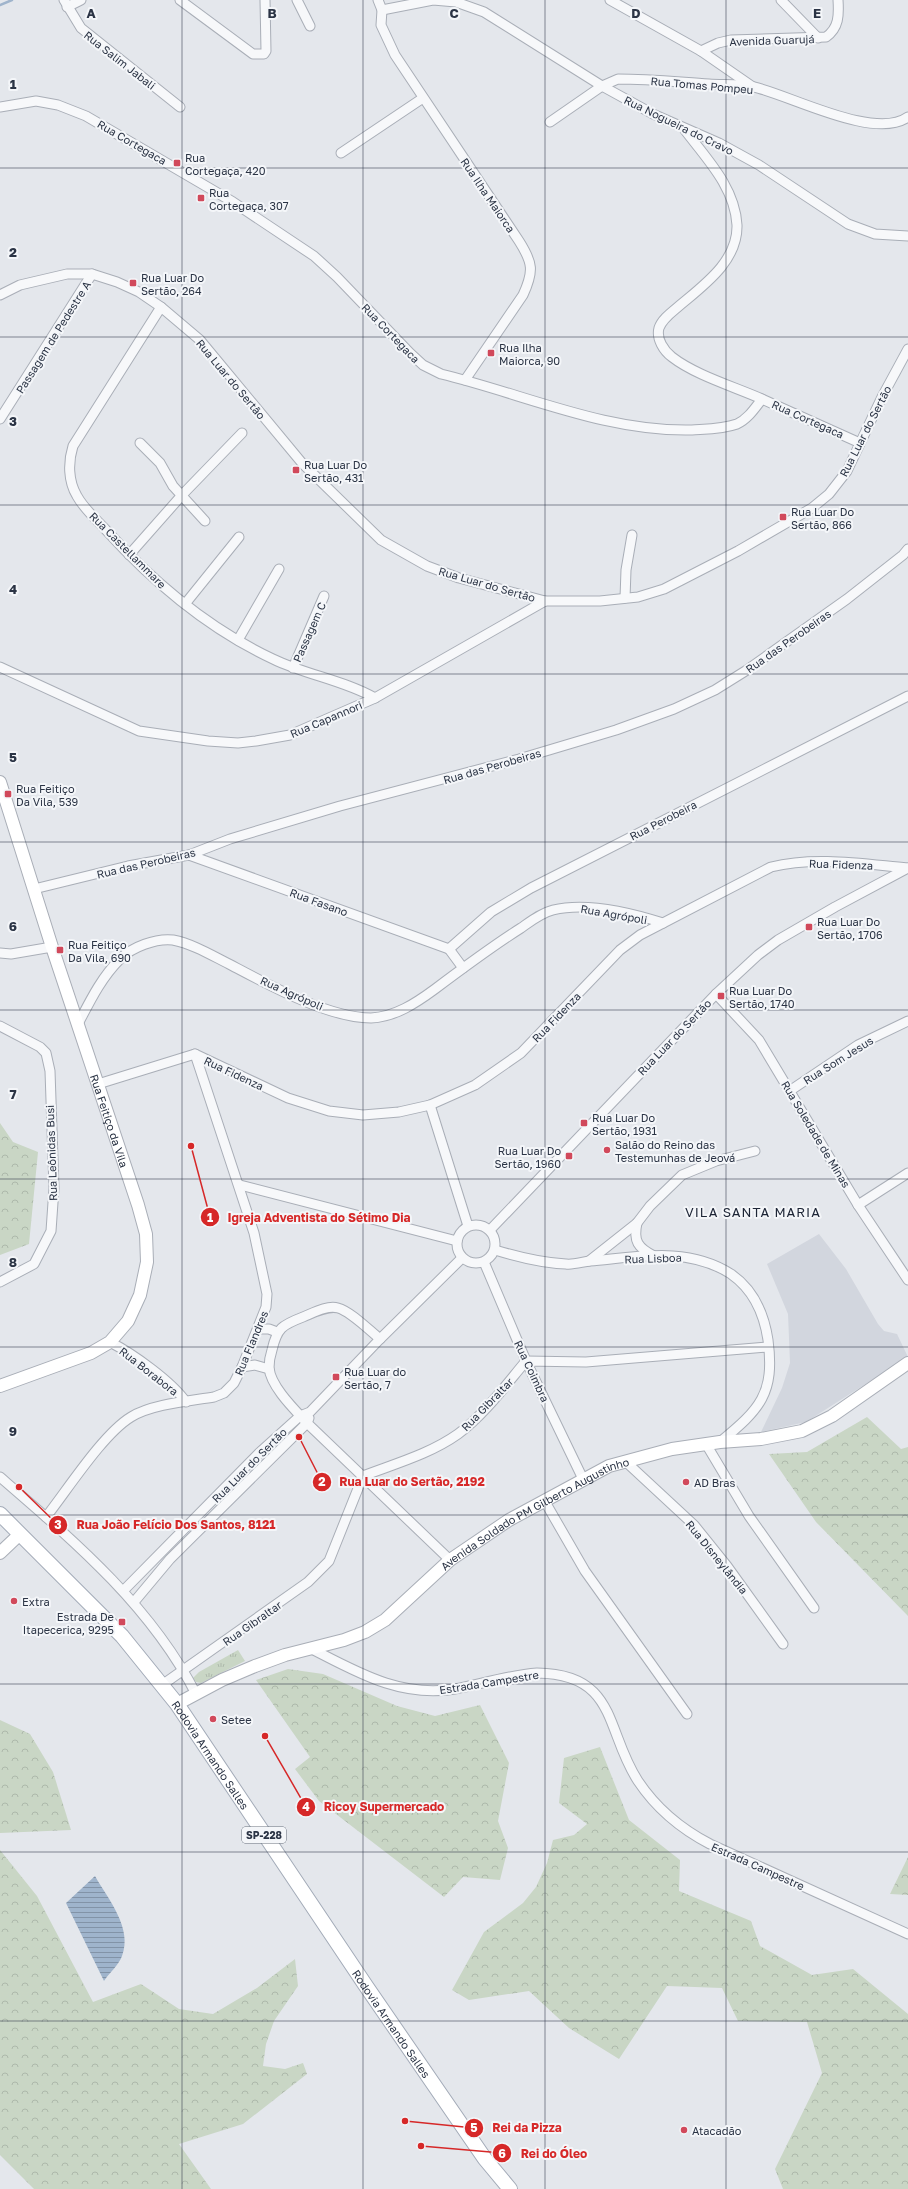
<svg xmlns="http://www.w3.org/2000/svg" width="908" height="2189" font-family="'Golos Text',sans-serif">
<style>
.built{fill:#d2d6de}
.forest{fill:url(#forest-crowns)}
.park{fill:url(#park-tufts)}
.water{fill:url(#water-rules)}
.lines{fill:none;stroke-linecap:round;stroke-linejoin:round}
.stream{stroke:#9fb4cc;stroke-width:2.5}
.street-casing{stroke:#a9aeb7;stroke-width:11}
.secondary-casing{stroke:#a9aeb7;stroke-width:14}
.primary-casing{stroke:#a3abb8;stroke-width:16}
.street{stroke:#f7f8fa;stroke-width:9}
.secondary{stroke:#fff;stroke-width:12}
.primary{stroke:#fff;stroke-width:14}
.grid{fill:none;stroke:#2b3445;stroke-width:1;stroke-opacity:0.55}
.poi-dot{fill:#d1495b;stroke:#f4f6f9;stroke-width:1.5}
.labels{text-anchor:middle;dominant-baseline:central;stroke-width:4;stroke-linejoin:round;paint-order:stroke}
.shield{fill:#f4f6f9;stroke:#676e7b;stroke-width:1}
.shield-label{font-size:10px;font-weight:bold;fill:#2b3445}
.street-label{font-size:11px;fill:#2b3445;stroke:#f4f6f9}
.poi-label{font-size:11px;fill:#2b3445;stroke:#f4f6f9;text-anchor:start}
.quarter-label{font-size:13px;letter-spacing:1px;fill:#1d2536;stroke:#f4f6f9}
.grid-label{font-size:13px;text-anchor:middle;font-weight:bold;fill:#2b3445;stroke:#f4f6f9;stroke-width:4;stroke-linejoin:round;paint-order:stroke}
.leader{fill:none;stroke:#d62828;stroke-width:1.5}
.callout-dot{fill:#d62828;stroke:#f4f6f9;stroke-width:1.5}
.mark-label{font-size:12px;text-anchor:middle;font-weight:bold;fill:#fff}
.callout-label{font-size:12px;text-anchor:middle;font-weight:bold;fill:#d62828;stroke:#f4f6f9;stroke-width:4;stroke-linejoin:round;paint-order:stroke}
</style>
<defs>
<pattern id="forest-crowns" width="20" height="18" patternUnits="userSpaceOnUse"><rect width="20" height="18" fill="#c9d6c5"/><path d="M2 6a3 3 0 1 1 6 0M12 15a3 3 0 1 1 6 0" fill="none" stroke="#adb8ab"/></pattern>
<pattern id="park-tufts" width="24" height="20" patternUnits="userSpaceOnUse"><rect width="24" height="20" fill="#c9d6c5"/><path d="M3 7l-1-3M5 7V3M7 7l1-3M15 17l-1-3M17 17v-4M19 17l1-3" fill="none" stroke="#adb8ab"/></pattern>
<pattern id="water-rules" width="6" height="5" patternUnits="userSpaceOnUse"><rect width="6" height="5" fill="#9fb4cc"/><path d="M0 2.5h6" fill="none" stroke="#8293a7"/></pattern>
</defs>
<rect width="100%" height="100%" fill="#e4e7ec"/>
<path class="built" d="M819,1234l27,35 32,55 6,7 13,3 11,23 -102,65 -45,10 21,-44 8,-25 -2,-49 -21,-50z"/>
<g class="forest">
<path d="M0,1123l13,19 25,10 -9,92 -29,11z"/>
<path d="M867,1417l34,32 7,-2v169l-92,-94 -47,-68 38,-2z"/>
<path d="M288,1669l35,5 74,32 38,10 45,-11 29,58 -11,58 10,27 -8,32 -37,-3 -19,20 -125,-96 -24,-32 15,-12 -54,-77z"/>
<path d="M0,1720l30,14 23,38 18,58 -71,3z"/>
<path d="M600,1747l29,73 51,40 -1,31 72,30 9,25 52,29 41,-6 55,45v175h-125l-8,-20 47,-96 -15,-51 -69,-1 -16,-33 -55,-2 -48,73 -50,-31 -40,-37 -60,9 -17,-10 32,-58 39,-29 13,-16 11,-24 6,-23 21,-5 13,-11 -28,-21 5,-45z"/>
<path d="M0,1850l37,46 56,106 48,-18 38,25 34,5 44,-26 38,-29 3,27 -24,35 -8,23 -3,22 22,3 18,-6 4,11 -64,50 -64,20 32,45h-177l-34,-34z"/>
<path d="M908,1857v38l-18,-1z"/>
</g>
<path class="park" d="M238,1650l7,11 -44,22 -5,-1 -3,-4 6,-6z"/>
<path class="water" d="M95,1876c13,23 38,52 27,80 -3,9 -13,17 -18,25l-38,-78z"/>
<g class="lines">
<path class="stream" d="M0,5l12,-5"/>
<g class="street-casing">
<g id="street">
<path d="M64,0l17,28 99,79"/>
<path d="M180,0l73,54h11l2,-3 -1,-51"/>
<path d="M297,0l13,26"/>
<path d="M378,0l4,10 -1,15 14,30 124,186c14,22 15,30 4,54l-58,85"/>
<path d="M610,0l91,51 52,36"/>
<path d="M781,0l37,38"/>
<path d="M67,7l14,-7"/>
<path d="M382,10l51,-10 23,2 28,10 118,74 51,28 66,29 40,22 89,59 27,10 33,2"/>
<path d="M701,51l17,-8 13,-3 95,-3c13,-9 13,-22 12,-37"/>
<path d="M0,107l36,-6 22,4 28,11 147,86 81,54 23,21 73,76 13,12 18,9c83,20 164,58 251,56 15,-1 31,-1 45,-6 11,-5 18,-16 25,-25l98,44"/>
<path d="M550,122l52,-36 16,-7c30,0 60,3 91,5 14,1 31,0 45,3 36,8 121,54 154,30"/>
<path d="M684,129c22,29 51,58 53,96 1,36 -33,60 -58,81 -7,6 -17,13 -20,22 -3,11 5,23 13,29 23,18 63,30 90,42"/>
<path d="M341,153l82,-55"/>
<path d="M0,295l20,-10 47,-11h25l25,8 22,10 22,15 39,33 102,123 79,77 46,26 32,12 86,23h55l38,-4 26,-8 74,-38 74,-43 17,-14 18,-23 35,-74 26,-48"/>
<path d="M161,307l-88,139c-5,16 -5,35 4,50 7,13 20,24 29,34 47,52 103,99 167,129 33,16 70,21 102,39"/>
<path d="M0,419l92,-145"/>
<path d="M140,443l20,20 13,23 32,35"/>
<path d="M129,555l53,-60 60,-62"/>
<path d="M625,598l1,-28 6,-35"/>
<path d="M185,604l54,-67"/>
<path d="M238,640l41,-71"/>
<path d="M0,667l139,64 69,10 30,2 18,-2 34,-6 85,-37 170,-97"/>
<path d="M293,668l31,-72"/>
<path d="M189,855l260,94"/>
<path d="M34,889l94,-23 61,-11 41,-16 110,-33 179,-47 97,-29 58,-21 41,-19 32,-20 100,-71 56,-44 5,-6"/>
<path d="M0,953l11,1 41,-7"/>
<path d="M463,968l-14,-19 42,-37 40,-24 377,-192"/>
<path d="M716,994l43,46 99,165 50,75"/>
<path d="M78,1024c12,-23 23,-46 42,-65 12,-12 36,-21 53,-19 20,4 38,15 56,24 38,20 99,54 142,54 24,-1 45,-15 64,-29 28,-21 56,-42 86,-61 10,-7 20,-15 32,-18 33,-8 79,3 110,13"/>
<path d="M0,1026l40,21 6,6 4,18 4,117 -3,43 -17,33 -34,18"/>
<path d="M195,1054l93,44 41,13 34,4 36,-3 31,-7 45,-20 46,-32 99,-103 20,-15 131,-68c44,-11 92,-3 137,1"/>
<path d="M791,1090l67,-45 50,-24"/>
<path d="M430,1105l38,121"/>
<path d="M240,1185l217,56"/>
<path d="M858,1205l50,-32"/>
<path d="M637,1223c-4,18 1,25 17,33"/>
<circle cx="476" cy="1244" r="19"/>
<path d="M490,1230l226,-236 42,-39 20,-15 57,-33 73,-39"/>
<path d="M495,1250c23,7 46,13 71,14 7,1 16,-2 24,-3 47,-4 98,-15 141,13 23,16 33,39 37,66 7,54 -8,69 -48,102"/>
<path d="M589,1261l48,-38 13,-17 32,-31 34,-14 39,-10"/>
<path d="M484,1262l42,99 57,118"/>
<path d="M259,1329h10l8,3"/>
<path d="M380,1339c-11,-9 -30,-28 -42,-31 -11,-3 -25,5 -35,9 -21,8 -26,11 -31,33 -2,6 -3,12 -3,18 2,19 26,42 38,55l143,137"/>
<path d="M110,1342c23,12 61,39 76,60"/>
<path d="M242,1367l13,-2 14,4"/>
<path d="M706,1444l43,72 65,92"/>
<path d="M625,1461l69,64 33,41 56,78"/>
<path d="M0,1477c74,64 151,129 196,217"/>
<path d="M544,1500l41,71 102,143"/>
<path d="M46,1517c22,-28 57,-83 85,-100 21,-13 59,-16 83,-20l10,-4 10,-10 8,-16 24,-60 1,-13 -13,-61 -59,-179 -97,30"/>
<path d="M124,1590l136,-138 40,-36 10,-4 70,-73 82,-81"/>
<path d="M134,1602l36,-43 137,-136 2,-5"/>
<path d="M310,1648c47,24 90,50 145,41 27,-5 54,-14 82,-16 81,1 68,58 101,108 18,27 43,48 72,63l198,90"/>
<path d="M162,1685l146,-103 21,-21 34,-85c31,-12 67,-22 95,-42 26,-19 47,-48 68,-73l60,1 182,-15"/>
</g>
</g>
<g class="secondary-casing">
<g id="secondary">
<path id="s1" d="M0,782l52,165 86,258 8,29 1,28 -7,33 -12,26 -18,21 -19,11 -91,33"/>
<path d="M0,1553l20,-19"/>
<path id="s2" d="M177,1704l45,-24 33,-14 30,-11 59,-15 21,-8 20,-12 65,-60 59,-40 100,-54 63,-17 48,-7 41,-3 41,-8 30,-15 76,-53"/>
</g>
</g>
<g class="primary-casing">
<g id="primary">
<path id="s3" d="M0,1514l122,122 55,68 189,282 119,173 25,30"/>
</g>
</g>
<use href="#street" class="street"/>
<use href="#secondary" class="secondary"/>
<use href="#primary" class="primary"/>
</g>
<path class="grid" d="M182,0v2189M363,0v2189M545,0v2189M726,0v2189M0,168h908M0,337h908M0,505h908M0,674h908M0,842h908M0,1010h908M0,1179h908M0,1347h908M0,1515h908M0,1684h908M0,1852h908M0,2021h908"/>
<g class="poi-dot">
<rect x="173" y="159" width="8" height="8" rx="2"/>
<rect x="197" y="194" width="8" height="8" rx="2"/>
<rect x="129" y="279" width="8" height="8" rx="2"/>
<rect x="487" y="349" width="8" height="8" rx="2"/>
<rect x="292" y="466" width="8" height="8" rx="2"/>
<rect x="779" y="513" width="8" height="8" rx="2"/>
<rect x="4" y="790" width="8" height="8" rx="2"/>
<rect x="805" y="923" width="8" height="8" rx="2"/>
<rect x="56" y="946" width="8" height="8" rx="2"/>
<rect x="717" y="992" width="8" height="8" rx="2"/>
<rect x="580" y="1119" width="8" height="8" rx="2"/>
<circle cx="607" cy="1150" r="4"/>
<rect x="565" y="1152" width="8" height="8" rx="2"/>
<rect x="332" y="1373" width="8" height="8" rx="2"/>
<circle cx="686" cy="1482" r="4"/>
<circle cx="14" cy="1601" r="4"/>
<rect x="118" y="1618" width="8" height="8" rx="2"/>
<circle cx="213" cy="1719" r="4"/>
<circle cx="684" cy="2130" r="4"/>
</g>
<g class="labels">
<rect class="shield" x="242" y="1827" width="44" height="16" rx="3"/>
<g class="shield-label">
<text x="264" y="1835">SP-228</text>
</g>
<g class="street-label">
<text transform="translate(772 40) rotate(-2)">Avenida Guarujá</text>
<text transform="translate(120 60) rotate(38)">Rua Salim Jabali</text>
<text transform="translate(702 85) rotate(5)">Rua Tomas Pompeu</text>
<text transform="translate(679 125) rotate(26)">Rua Nogueira do Cravo</text>
<text transform="translate(132 142) rotate(30)">Rua Cortegaca</text>
<text transform="translate(488 195) rotate(56)">Rua Ilha Maiorca</text>
<text transform="translate(391 333) rotate(46)">Rua Cortegaca</text>
<text transform="translate(53 337) rotate(-58)">Passagem de Pedestre A</text>
<text transform="translate(231 379) rotate(50)">Rua Luar do Sertão</text>
<text transform="translate(808 419) rotate(24)">Rua Cortegaca</text>
<text transform="translate(865 431) rotate(-63)">Rua Luar do Sertão</text>
<text transform="translate(128 550) rotate(45)">Rua Castellammare</text>
<text transform="translate(487 584) rotate(16)">Rua Luar do Sertão</text>
<text transform="translate(309 632) rotate(-66)">Passagem C</text>
<text transform="translate(788 641) rotate(-35)">Rua das Perobeiras</text>
<text transform="translate(326 719) rotate(-23)">Rua Capannori</text>
<text transform="translate(492 766) rotate(-16)">Rua das Perobeiras</text>
<text transform="translate(663 820) rotate(-27)">Rua Perobeira</text>
<text transform="translate(146 863) rotate(-13)">Rua das Perobeiras</text>
<text transform="translate(841 864) rotate(2)">Rua Fidenza</text>
<text transform="translate(319 902) rotate(20)">Rua Fasano</text>
<text transform="translate(614 914) rotate(10)">Rua Agrópoli</text>
<text transform="translate(292 993) rotate(24)">Rua Agrópoli</text>
<text transform="translate(556 1017) rotate(-46)">Rua Fidenza</text>
<text transform="translate(674 1037) rotate(-46)">Rua Luar do Sertão</text>
<text transform="translate(838 1060) rotate(-32)">Rua Som Jesus</text>
<text transform="translate(234 1073) rotate(25)">Rua Fidenza</text>
<text stroke="none"><textPath href="#s1" startOffset="356">Rua Feitiço da Vila</textPath></text>
<text transform="translate(816 1134) rotate(59)">Rua Soledade de Minas</text>
<text transform="translate(51 1153) rotate(-92)">Rua Leônidas Busi</text>
<text transform="translate(653 1258) rotate(-2)">Rua Lisboa</text>
<text transform="translate(251 1343) rotate(-67)">Rua Flandres</text>
<text transform="translate(149 1371) rotate(38)">Rua Borabora</text>
<text transform="translate(532 1371) rotate(65)">Rua Coimbra</text>
<text transform="translate(487 1404) rotate(-46)">Rua Gibraltar</text>
<text transform="translate(249 1465) rotate(-45)">Rua Luar do Sertão</text>
<text stroke="none"><textPath href="#s2" startOffset="411">Avenida Soldado PM Gilberto Augustinho</textPath></text>
<text transform="translate(717 1557) rotate(51)">Rua Disneylândia</text>
<text transform="translate(252 1623) rotate(-35)">Rua Gibraltar</text>
<text transform="translate(489 1682) rotate(-9)">Estrada Campestre</text>
<text stroke="none"><textPath href="#s3" startOffset="321">Rodovia Armando Salles</textPath></text>
<text transform="translate(758 1866) rotate(24)">Estrada Campestre</text>
<text stroke="none"><textPath href="#s3" startOffset="645">Rodovia Armando Salles</textPath></text>
</g>
<g class="poi-label">
<text x="185" y="157">Rua<tspan x="185" dy="13">Cortegaça, 420</tspan></text>
<text x="209" y="192">Rua<tspan x="209" dy="13">Cortegaça, 307</tspan></text>
<text x="141" y="277">Rua Luar Do<tspan x="141" dy="13">Sertão, 264</tspan></text>
<text x="499" y="347">Rua Ilha<tspan x="499" dy="13">Maiorca, 90</tspan></text>
<text x="304" y="464">Rua Luar Do<tspan x="304" dy="13">Sertão, 431</tspan></text>
<text x="791" y="511">Rua Luar Do<tspan x="791" dy="13">Sertão, 866</tspan></text>
<text x="16" y="788">Rua Feitiço<tspan x="16" dy="13">Da Vila, 539</tspan></text>
<text x="817" y="921">Rua Luar Do<tspan x="817" dy="13">Sertão, 1706</tspan></text>
<text x="68" y="944">Rua Feitiço<tspan x="68" dy="13">Da Vila, 690</tspan></text>
<text x="729" y="990">Rua Luar Do<tspan x="729" dy="13">Sertão, 1740</tspan></text>
<text x="592" y="1117">Rua Luar Do<tspan x="592" dy="13">Sertão, 1931</tspan></text>
<text x="615" y="1144">Salão do Reino das<tspan x="615" dy="13">Testemunhas de Jeová</tspan></text>
<text x="561" y="1150" text-anchor="end">Rua Luar Do<tspan x="561" dy="13">Sertão, 1960</tspan></text>
<text x="344" y="1371">Rua Luar do<tspan x="344" dy="13">Sertão, 7</tspan></text>
<text x="694" y="1482">AD Bras</text>
<text x="22" y="1601">Extra</text>
<text x="114" y="1616" text-anchor="end">Estrada De<tspan x="114" dy="13">Itapecerica, 9295</tspan></text>
<text x="221" y="1719">Setee</text>
<text x="692" y="2130">Atacadão</text>
</g>
<g class="quarter-label">
<text x="753" y="1212">VILA SANTA MARIA</text>
</g>
</g>
<g class="grid-label">
<text x="91" y="18">A</text>
<text x="272" y="18">B</text>
<text x="454" y="18">C</text>
<text x="636" y="18">D</text>
<text x="817" y="18">E</text>
<text x="13" y="89">1</text>
<text x="13" y="257">2</text>
<text x="13" y="426">3</text>
<text x="13" y="594">4</text>
<text x="13" y="762">5</text>
<text x="13" y="931">6</text>
<text x="13" y="1099">7</text>
<text x="13" y="1267">8</text>
<text x="13" y="1436">9</text>
</g>
<path class="leader" d="M191 1146L210 1217M299 1437L322 1482M19 1487L58 1525M265 1736L306 1807M405 2121L474 2128M421 2146L502 2153"/>
<g class="callout-dot">
<circle cx="191" cy="1146" r="4"/>
<circle cx="299" cy="1437" r="4"/>
<circle cx="19" cy="1487" r="4"/>
<circle cx="265" cy="1736" r="4"/>
<circle cx="405" cy="2121" r="4"/>
<circle cx="421" cy="2146" r="4"/>
<circle cx="210" cy="1217" r="10"/>
<circle cx="322" cy="1482" r="10"/>
<circle cx="58" cy="1525" r="10"/>
<circle cx="306" cy="1807" r="10"/>
<circle cx="474" cy="2128" r="10"/>
<circle cx="502" cy="2153" r="10"/>
</g>
<g class="mark-label">
<text x="210" y="1222">1</text>
<text x="322" y="1486">2</text>
<text x="58" y="1529">3</text>
<text x="306" y="1811">4</text>
<text x="474" y="2132">5</text>
<text x="502" y="2158">6</text>
</g>
<g class="callout-label">
<text x="319" y="1222">Igreja Adventista do Sétimo Dia</text>
<text x="412" y="1486">Rua Luar do Sertão, 2192</text>
<text x="176" y="1529">Rua João Felício Dos Santos, 8121</text>
<text x="384" y="1811">Ricoy Supermercado</text>
<text x="527" y="2132">Rei da Pizza</text>
<text x="554" y="2158">Rei do Óleo</text>
</g>
</svg>
